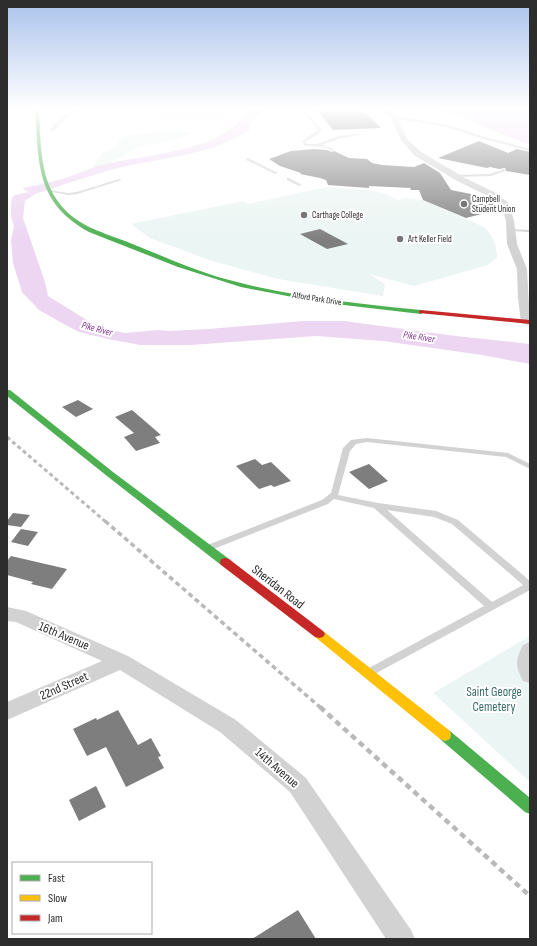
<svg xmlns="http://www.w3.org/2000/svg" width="537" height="946" font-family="'Sofia Sans Condensed',sans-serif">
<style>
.green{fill:#ebf5f3}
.water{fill:#edd6f2}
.building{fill:#7e7e7e}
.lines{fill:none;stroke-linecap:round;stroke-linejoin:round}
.lane{fill:#d2d2d2;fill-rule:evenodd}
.street{fill:#d2d2d2;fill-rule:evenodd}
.fast{fill:#4caf50;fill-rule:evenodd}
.slow{fill:#ffc107;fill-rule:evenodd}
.jam{fill:#c62828;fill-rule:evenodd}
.rail-far2{stroke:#b9b9b9;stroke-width:3;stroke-dasharray:4 3;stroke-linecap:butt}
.rail-far1{stroke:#b9b9b9;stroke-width:3.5;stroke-dasharray:5 3.5;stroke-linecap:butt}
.rail{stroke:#b9b9b9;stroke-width:4.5;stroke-dasharray:6 4.5;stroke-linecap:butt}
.poi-dot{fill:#767676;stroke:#fff;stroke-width:1.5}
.labels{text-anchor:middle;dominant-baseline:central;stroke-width:4;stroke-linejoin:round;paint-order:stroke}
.far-poi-label{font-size:9px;fill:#2d2d2d;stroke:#fff;text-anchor:start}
.far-street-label{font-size:9px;fill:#2d2d2d;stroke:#fff}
.far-water-label{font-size:10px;font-style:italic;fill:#803893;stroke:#fff}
.near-street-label{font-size:13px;fill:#2d2d2d;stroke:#fff}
.near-park-label{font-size:13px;fill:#396b68;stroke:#fff}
</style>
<rect width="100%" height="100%" fill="#fff"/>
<g class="green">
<path d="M115,109h115l-12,12 -12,1 -97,-9z"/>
<path d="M184,131l8,3 -18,6 -34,6 -30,17 -18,5 10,-15 15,-7 3,-7 13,-5z"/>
<path d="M327,187l41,3 20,5 10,5 7,-2 18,2 61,27c9,8 13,19 13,31l-9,7 -74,21 -45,-12 16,10 -2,12 -105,-17 -69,-19 -59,-22 -19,-14 112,-23 5,3z"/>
<path d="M530,636v146l-97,-89z"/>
</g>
<g class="water">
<path d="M256,109h12c-10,5 -16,9 -19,21 -37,25 -84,27 -126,37 -30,7 -59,18 -88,27l-10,7 -2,17 22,64 3,14 42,26 19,8 16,3 33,-3 11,1 39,-2 95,-8h41l112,15 74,8v20l-48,-9 -99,-14 -67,-5 -125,9h-51l-32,-6 -29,-7 -19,-10 -21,-12 -17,-18 -9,-29 -2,-23 3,-14 -3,-10v-11l1,-7 3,-3 14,-3 -6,-3v-1c15,-3 30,-6 45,-11 12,-4 24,-10 37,-13 34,-8 122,-14 137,-49z"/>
<path d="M439,109h91v36z"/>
</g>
<g class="building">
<path d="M316,109h38l7,3 5,1 15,15 -48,2z"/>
<path d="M479,141l29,12 9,-4 13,3v23l-24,-4 -1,-3 -6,1 -9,-2 -3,1 -49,-10z"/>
<path d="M314,149l13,1 5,2 2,-1 15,7 18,1 5,4 10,2 32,2 10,-4 16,10 11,17 30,6 11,5 3,6 -10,6 -19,5 -43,-18 -4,-10h-9l1,-2 -42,-2v2l-41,-3 -2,-5 -6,-2 -20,-4 1,-1 -21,-7 -11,-7 22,-8z"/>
<path d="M320,229l28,15 -21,5 -27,-15z"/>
<path d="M78,400l15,9 -17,8 -14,-10z"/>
<path d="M132,410l29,25 -6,2 5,6 -24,8 -12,-14 10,-4 -19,-16z"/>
<path d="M255,459l7,6 9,-3 20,19 -17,6 -3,-2 -12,4 -23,-23z"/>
<path d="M369,464l19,17 -19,8 -20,-17z"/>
<path d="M13,513l17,2 -9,12 -14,-2v-4z"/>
<path d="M21,529l17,3 -10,14 -17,-4z"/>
<path d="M11,556l56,13 -15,20 -21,-5 2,-2 -26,-7v-14z"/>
<path d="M118,710l20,35 13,-7 10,18 -3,1 6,11 -38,19 -20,-40 -19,9 -14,-27 23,-11 1,2z"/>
<path d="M96,786l10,21 -27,14 -10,-21z"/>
<path d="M298,910l18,29h-64z"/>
</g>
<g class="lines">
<g class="lane">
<path d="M308,114l14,16 -5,5 -11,6 -1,1 2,2h10l22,-8 19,-2 2,1 -19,3 -19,7 12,4 -1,2 -9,-4 -19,-1 -3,-5 16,-11 -12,-15z"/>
<path d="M394,116l54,9 34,11 48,13v2l-50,-13 -33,-11 -54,-9z"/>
<path d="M246,158h2l30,15 -3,1 -29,-14z"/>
<path d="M504,169l1,2 -14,5 -36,1 -2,-1 2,-1 35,-1z"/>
<path d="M287,178h2l13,7 -3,1 -12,-6z"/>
<path d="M119,179l3,1 -45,14 -9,1 -21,-4 2,-1 19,3 9,-1z"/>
<path d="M509,229l21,1v2l-19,-1 -2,-1z"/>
<path d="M367,438l141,15 22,11v5l-24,-12 -139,-15 -11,2 -6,7 -12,44 40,8 58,8 22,9 72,61v9l-159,86 -4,-1 -1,-3 1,-3 117,-63 -110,-98 -40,-9 -6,5 -117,46h-6l-1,-2 1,-2 117,-46 9,-7 12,-45 8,-8zM387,510l47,7 18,7 71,61 -31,17z"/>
</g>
<g class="street">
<path d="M72,109h7l-14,10 -11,12h-4v-2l11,-12z"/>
<path d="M379,109h7l10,7 11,23 14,13 44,26 29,14 15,11 5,18 3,23 10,25 3,56 -7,-1 -2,-2 -3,-24 -1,-29 -10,-25 -1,-23 -4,-15 -14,-10 -29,-14 -44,-26 -14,-16 -10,-22z"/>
<path d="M7,607l19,4 102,45 108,64 70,58 105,152 4,9h-29l-96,-147 -70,-60 -100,-62 -113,50v-18l95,-41 -86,-39 -9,-1z"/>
<path d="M530,642v41l-7,-2c-8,-16 -8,-20 0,-36z"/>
</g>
<g class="fast">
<path d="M35,109h4c2,30 0,65 18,91 17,25 42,31 68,41 31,12 61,26 93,36 66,19 135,26 203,33l3,2 -3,2 -103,-12 -77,-15 -63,-20 -89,-35c-54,-30 -50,-69 -54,-123z"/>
<path d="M7,390h3l103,82 116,87 1,3 -1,3h-8l-114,-89 -100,-80z"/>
<path d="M445,729l5,2 80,67v16l-5,-2 -85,-73 -1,-4 1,-4z"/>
</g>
<path class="slow" d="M319,630l4,1 127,100 1,4 -1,4 -5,2 -5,-2 -125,-102 -2,-3 2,-3z"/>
<g class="jam">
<path d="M421,310l109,10v4l-111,-11v-2z"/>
<path d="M225,558l4,1 94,72 2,3 -2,3 -4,1 -4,-1 -94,-72 -1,-3 1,-3z"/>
</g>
<path class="rail-far2" d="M7,437l99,85"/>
<path class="rail-far1" d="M105,521l216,187"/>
<path class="rail" d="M320,707l210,189"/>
</g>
<linearGradient id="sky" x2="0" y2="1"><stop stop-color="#aac2ec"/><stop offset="0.45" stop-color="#fff"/><stop offset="1" stop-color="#fff" stop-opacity="0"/></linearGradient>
<rect width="537" height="241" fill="url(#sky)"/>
<g class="poi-dot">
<circle cx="464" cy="204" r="4"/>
<circle cx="304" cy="215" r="4"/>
<circle cx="400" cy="239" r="4"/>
</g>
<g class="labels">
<g class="far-poi-label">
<text x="472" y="199">Campbell<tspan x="472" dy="10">Student Union</tspan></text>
<text x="312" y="215">Carthage College</text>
<text x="408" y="239">Art Keller Field</text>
</g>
<g class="far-street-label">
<text transform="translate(317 299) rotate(9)">Alford Park Drive</text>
</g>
<g class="far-water-label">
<text transform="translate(97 329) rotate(15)">Pike River</text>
<text transform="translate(419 337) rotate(9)">Pike River</text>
</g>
<g class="near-street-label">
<text transform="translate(278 587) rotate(38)">Sheridan Road</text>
<text transform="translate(64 636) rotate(23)">16th Avenue</text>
<text transform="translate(64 686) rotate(-24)">22nd Street</text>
<text transform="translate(277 768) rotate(41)">14th Avenue</text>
</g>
<g class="near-park-label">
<text x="494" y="692">Saint George<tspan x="494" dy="15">Cemetery</tspan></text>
</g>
</g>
<rect width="537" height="946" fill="none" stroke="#2d2d2d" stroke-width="16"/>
<rect x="12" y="862" width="140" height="72" fill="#ffffff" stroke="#ababab"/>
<rect x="20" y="875" width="20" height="6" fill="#4caf50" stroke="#ababab"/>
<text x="48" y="882" font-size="12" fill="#2d2d2d">Fast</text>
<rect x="20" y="895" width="20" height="6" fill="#ffc107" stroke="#ababab"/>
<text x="48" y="902" font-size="12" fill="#2d2d2d">Slow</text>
<rect x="20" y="915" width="20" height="6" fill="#c62828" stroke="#ababab"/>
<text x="48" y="922" font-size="12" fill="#2d2d2d">Jam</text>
</svg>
